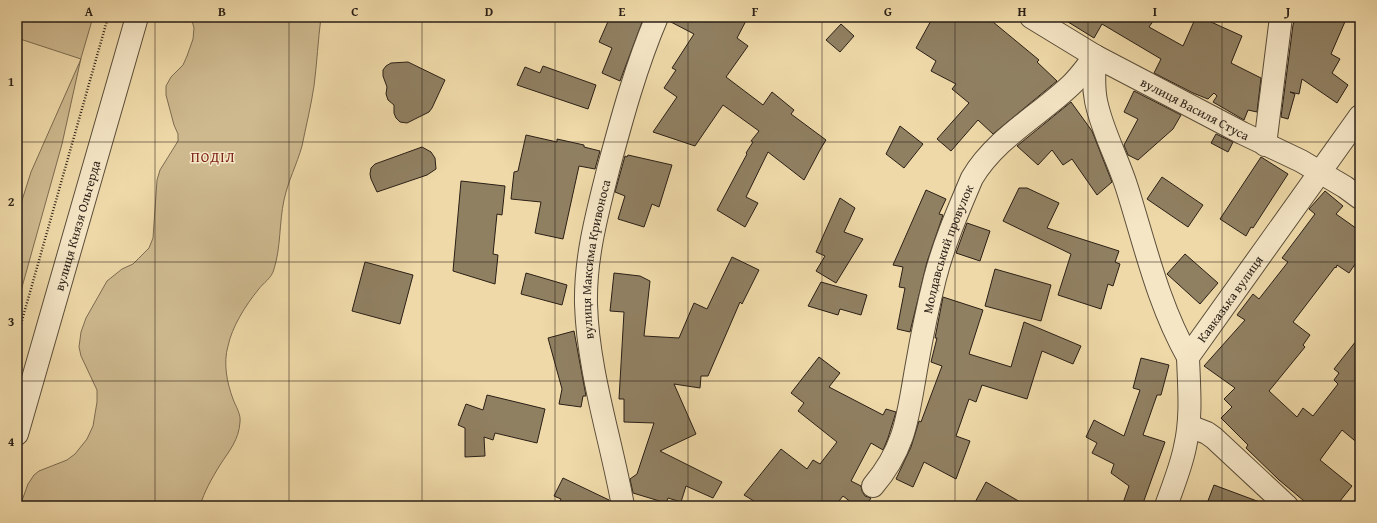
<svg xmlns="http://www.w3.org/2000/svg" width="1377" height="523" font-family="'Gentium Book Plus',serif">
<style>
.green{fill:#ceb98f;stroke:#7c6c52}
.building{fill:#908062;stroke:#2a1f16}
.lines{fill:none;stroke-linecap:round;stroke-linejoin:round}
.street-casing{stroke:#5b4e3a;stroke-width:24}
.path{stroke:#2a1f16;stroke-width:2.5;stroke-dasharray:1 2;stroke-linecap:butt}
.street{stroke:#f5e6c6;stroke-width:22}
.grid{fill:none;stroke:#2a1f16;stroke-width:1;stroke-opacity:0.55}
.labels{text-anchor:middle;dominant-baseline:central;stroke-width:3;stroke-linejoin:round;paint-order:stroke}
.street-label{font-size:13px;fill:#2a1f16;stroke:#f5e6c6}
.neighbourhood-label{font-size:14px;letter-spacing:1px;fill:#7a1f14;stroke:#f5e6c6}
.neatline{fill:none;stroke:#2a1f16;stroke-width:1.5}
.grid-label{font-size:13px;text-anchor:middle;font-weight:bold;fill:#2a1f16}
</style>
<rect width="100%" height="100%" fill="#efd9a8"/>
<filter id="stains"><feTurbulence type="fractalNoise" baseFrequency=".005" numOctaves="4"/><feColorMatrix values="0 0 0 0 .2 0 0 0 0 .09 0 0 0 0 .02 0 0 0 .5 -.17"/></filter>
<radialGradient id="worn" r=".72"><stop offset=".6" stop-color="#630" stop-opacity="0"/><stop offset="1" stop-color="#630" stop-opacity=".3"/></radialGradient>
<g class="green">
<path d="M17,17h76l-12,41 -19,86 -45,161v-89l14,-44 50,-113 -64,-21z"/>
<path d="M191,17h130c-3,23 -4,46 -7,69 -3,20 -8,40 -12,60 -5,18 -14,35 -18,54 -5,23 -3,47 -10,69 -2,9 -11,14 -16,21 -13,16 -26,37 -30,56 -5,17 -1,37 5,53 3,8 8,15 7,23 -1,18 -11,29 -20,43 -8,13 -16,27 -20,41h-180l8,-22 6,-9 5,-4 28,-11 8,-6 12,-15 6,-13 4,-24v-12l-16,-34 -2,-9 2,-15 5,-14 21,-37 15,-12 11,-5 16,-16 4,-10 4,-58 3,-10 18,-29v-7l-4,-9 -8,-30v-9l5,-9 12,-12 4,-9 6,-17 1,-11z"/>
</g>
<g class="building">
<path d="M610,17h34l-24,64 -18,-8 10,-25 -13,-6z"/>
<path d="M669,17h79l-11,21 11,8 -22,31 37,28 9,-13 22,18 -3,4 35,26 -5,8 -17,32 -36,-28 -22,45 12,6 -13,24 -28,-17 30,-56 -1,-1 7,-11 -2,-1 8,-10 -36,-26 -28,41 -42,-14 24,-35 -13,-9 12,-18 -4,-2 22,-34 -25,-13z"/>
<path d="M933,17h54l52,43 -2,2 20,19 -64,53 -15,-14 -27,31 -14,-12 32,-36 -17,-14 4,-5 -25,-13 5,-10 -20,-13z"/>
<path d="M1060,17h96l-7,10 34,19 13,-29h4l42,19 -11,27 30,15 -4,34 -9,-2 -4,10 -31,-18 4,-6 -3,-3 -6,6 -15,-6 -39,-20 7,-14 -59,-35 -8,14z"/>
<path d="M1296,17h51l-16,37 9,5 -8,14 16,12 -11,18 -35,-24 -3,15 -9,-2 5,2 -7,25 -7,-2 12,-92z"/>
<path d="M841,24l13,12 -14,16 -14,-12z"/>
<path d="M408,62l37,18 -13,28 -3,4 -22,11 -7,-1 -4,-4 -2,-5v-8l-6,-5 -2,-6 1,-7 -4,-11v-6l3,-4 5,-3z"/>
<path d="M543,66l53,19 -8,24 -71,-24 8,-18 15,6z"/>
<path d="M1134,91l47,24 -8,14 -35,31 -10,-5 -4,-10 14,-26 -14,-7z"/>
<path d="M1071,102l21,29 20,51 -15,13 -25,-36 -9,6 -11,-15 -14,15 -21,-19z"/>
<path d="M900,126l23,18 -19,24 -18,-14z"/>
<path d="M1216,134l17,8 -5,10 -17,-9z"/>
<path d="M526,135l31,7v-3l27,6v2l16,4 -5,18 -16,-3 -16,73 -28,-6 6,-31 -30,-3 3,-27 4,-1z"/>
<path d="M422,147l9,5 4,6 1,11 -9,6 -50,17 -6,-13 -1,-5 1,-6 4,-4z"/>
<path d="M628,155l44,10 -13,42 -7,-3 -8,23 -26,-8 7,-23 -10,-4 10,-36 2,1z"/>
<path d="M1261,157l27,17 -35,54 -2,-1 -5,9 -26,-17z"/>
<path d="M1162,177l41,28 -15,22 -41,-28z"/>
<path d="M461,181l44,5 -3,29 -5,-1 -4,40 5,1 -3,29 -42,-13z"/>
<path d="M1019,188h8l32,15 -12,25 72,23 -4,11 5,2 -7,22 -5,-2 -7,25 -43,-14 13,-41 -68,-33z"/>
<path d="M926,190l20,9 -7,15 4,1 -16,47 -17,70 -13,-3 8,-41 -6,-1 4,-20 -10,-2z"/>
<path d="M1325,191l18,15 -7,8 24,17v26l-11,16 -12,-8 -1,3 -1,-1 -42,55 17,13 -7,10 2,2 -36,44 28,26 6,-9 10,8 25,-32 -4,-4 5,-7 -5,-4 26,-33v109l-18,-15 -22,30 32,26 -16,20h-26l-31,-26 -33,-32 2,-3 -27,-27 11,-11 -8,-8 11,-11 -31,-22 41,-46 -8,-5 16,-21 6,5 29,-37 -6,-4 33,-44 -6,-5z"/>
<path d="M840,198l15,10 -11,24 19,7 -27,44 -20,-12 9,-15 -9,-4z"/>
<path d="M967,223l23,8 -10,30 -24,-8z"/>
<path d="M1185,254l33,29 -18,21 -33,-30z"/>
<path d="M732,257l27,13 -17,34 -2,-2 -32,74h-7l-1,12 -26,-4 22,50 -36,17 62,31 -9,16 -27,-12 -5,16 -13,-4 -2,5 -33,-10 -3,-14 7,-5 17,-51 -30,-1v-23h-5l5,-87 -14,-1 4,-38 26,3 10,5 -6,55 35,2 15,-35 13,6z"/>
<path d="M365,262l48,13 -13,49 -48,-13z"/>
<path d="M995,269l56,16 -10,36 -56,-15z"/>
<path d="M526,273l41,12 -5,20 -41,-11z"/>
<path d="M821,282l46,13 -6,20 -21,-6 -2,6 -30,-9z"/>
<path d="M943,297l40,13 -14,44 42,13 13,-45 57,24 -8,18 -31,-13 -15,48 -45,-14 -6,17 -7,-3 -13,37 14,5 -14,38 -32,-17 -11,25 -17,-8 15,-32 8,-26 2,1 21,-56 -11,-4 6,-24h-2z"/>
<path d="M574,331l12,65h-3l-2,11 -22,-3 3,-15 -14,-51z"/>
<path d="M819,357l21,16 -11,14 54,28 3,-6 10,3 -8,26 -5,12 -12,-7 -20,38 10,5 1,5 3,5 6,2 -5,8h-10l-13,-10 -8,10h-73l-18,-11 37,-46 26,20 6,-9 7,4 17,-22 -39,-31 6,-8 -13,-10z"/>
<path d="M1141,358l28,7 -8,30h-4l-14,40 22,7 -23,64h-20l7,-20 -18,-13 3,-9 -22,-11 5,-10 -11,-6 8,-17 30,16 16,-46 -7,-2z"/>
<path d="M487,395l58,14 -8,34 -42,-10 -2,7 -9,-3 1,19 -20,1v-29l-7,-3 8,-21 17,6z"/>
<path d="M563,478l46,22 1,6h-53l4,-7 -7,-3z"/>
<path d="M986,482l41,24h-54z"/>
<path d="M1214,485l51,19v2h-59z"/>
</g>
<g class="lines">
<g class="street-casing">
<g id="street">
<path id="s1" d="M1031,17l64,39 147,77 59,28 44,26 15,11"/>
<path d="M1095,56c-1,15 -2,30 1,45 6,30 22,58 31,87 18,57 31,116 61,169"/>
<path d="M1265,145l16,-128"/>
<path d="M1189,426l18,7 7,5 73,68"/>
<path id="s2" d="M17,434l120,-417"/>
<path id="s3" d="M873,486c34,-40 35,-73 44,-122 5,-29 11,-58 18,-86 9,-35 23,-67 37,-100 23,-39 66,-62 98,-92 10,-9 17,-20 25,-30"/>
<path id="s4" d="M623,506c-12,-67 -35,-134 -37,-202 -1,-46 11,-90 22,-134 14,-52 28,-104 49,-153"/>
<path id="s5" d="M1166,506c7,-20 15,-39 19,-59 7,-30 4,-60 3,-90l172,-241"/>
</g>
</g>
<path class="path" d="M17,338l91,-321"/>
<use href="#street" class="street"/>
</g>
<path class="grid" d="M155,17v489M289,17v489M422,17v489M555,17v489M688,17v489M822,17v489M955,17v489M1088,17v489M1222,17v489M17,142h1343M17,262h1343M17,381h1343"/>
<g class="labels">
<g class="street-label">
<text stroke="none"><textPath href="#s1" startOffset="188">вулиця Василя Стуса</textPath></text>
<text stroke="none"><textPath href="#s2" startOffset="217">вулиця Князя Ольгерда</textPath></text>
<text stroke="none"><textPath href="#s3" startOffset="251">Молдавський провулок</textPath></text>
<text stroke="none"><textPath href="#s4" startOffset="251">вулиця Максима Кривоноса</textPath></text>
<text stroke="none"><textPath href="#s5" startOffset="224">Кавказька вулиця</textPath></text>
</g>
<g class="neighbourhood-label">
<text x="213" y="157">ПОДІЛ</text>
</g>
</g>
<rect width="1377" height="523" fill="none" stroke="#efd9a8" stroke-width="44"/>
<rect x="22" y="22" width="1333" height="479" class="neatline"/>
<g class="grid-label">
<text x="89" y="16">A</text>
<text x="222" y="16">B</text>
<text x="355" y="16">C</text>
<text x="489" y="16">D</text>
<text x="622" y="16">E</text>
<text x="755" y="16">F</text>
<text x="888" y="16">G</text>
<text x="1022" y="16">H</text>
<text x="1155" y="16">I</text>
<text x="1288" y="16">J</text>
<text x="11" y="86">1</text>
<text x="11" y="206">2</text>
<text x="11" y="326">3</text>
<text x="11" y="446">4</text>
</g>
<rect width="100%" height="100%" filter="url(#stains)"/>
<rect width="100%" height="100%" fill="url(#worn)"/>
</svg>
